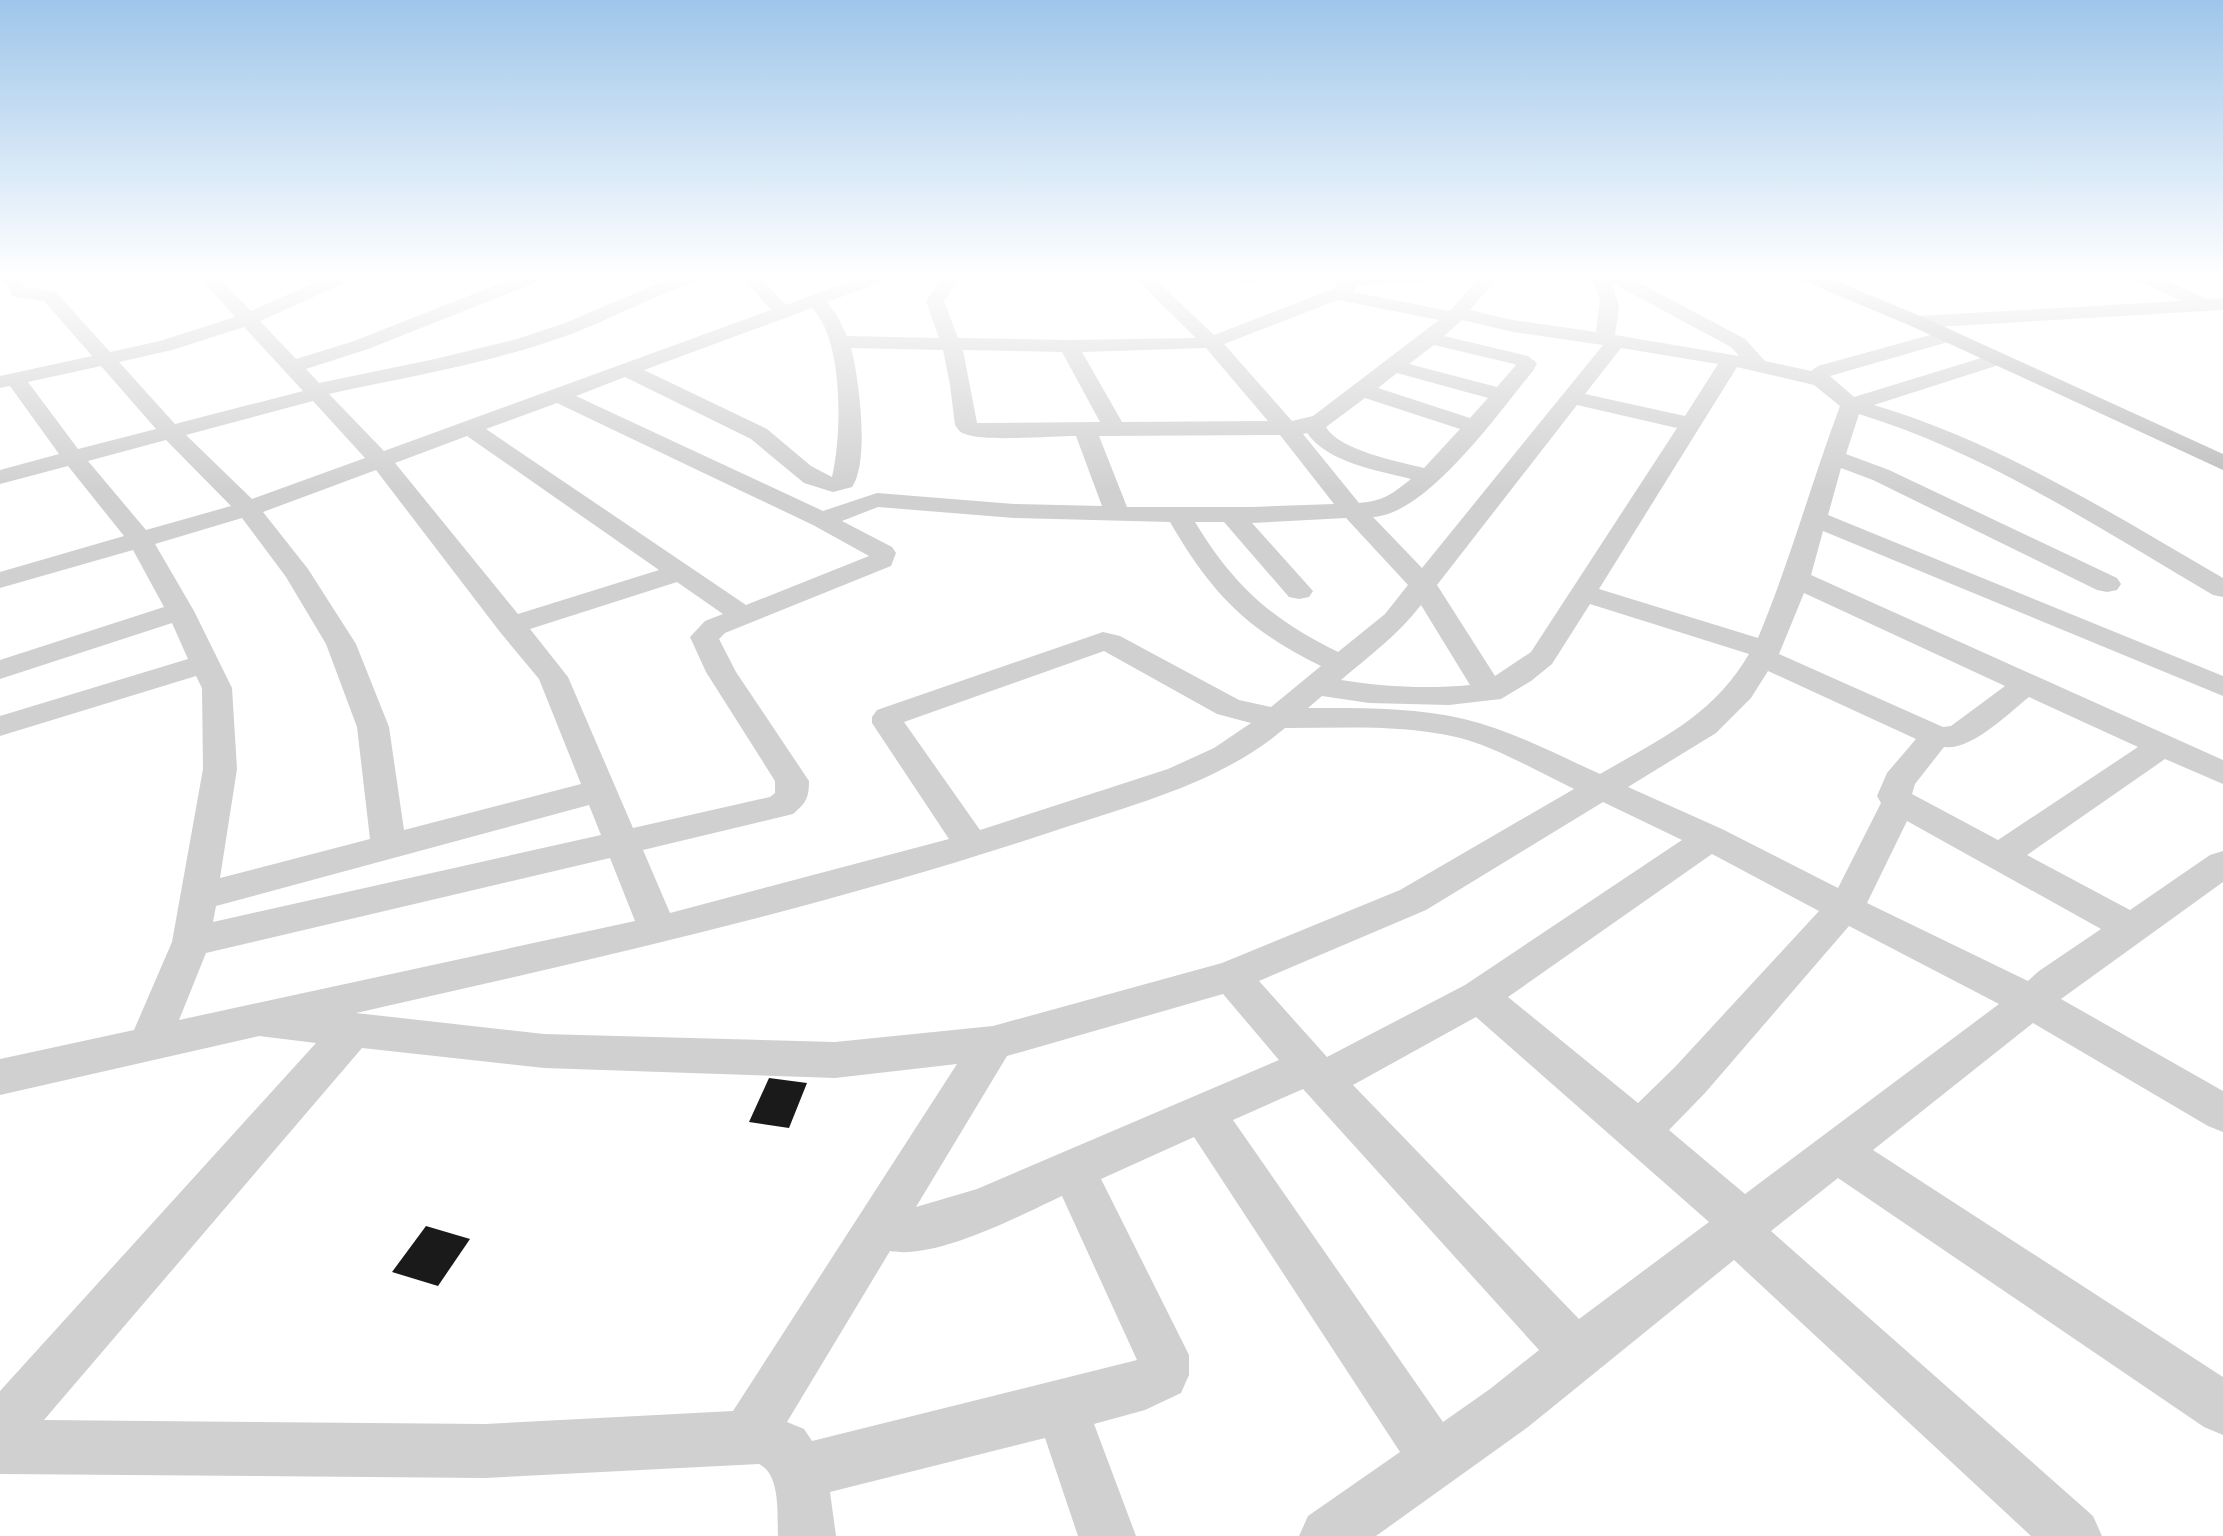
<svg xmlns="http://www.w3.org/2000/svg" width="2223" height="1536" font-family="Jost,sans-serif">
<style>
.building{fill:#1a1a1a}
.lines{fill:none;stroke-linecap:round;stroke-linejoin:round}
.street{fill:#d0d0d0;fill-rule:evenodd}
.secondary{fill:#bdbdbd;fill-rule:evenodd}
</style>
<rect width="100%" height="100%" fill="#fff"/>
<g class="building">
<path d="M769,1078l38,5 -18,45 -40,-6z"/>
<path d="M426,1226l44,13 -32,47 -46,-14z"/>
</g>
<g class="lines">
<g class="street">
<path d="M0,276h19l6,11 31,5 54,60 50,-11 75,-24 -36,-41h18l34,35 78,-35h24l-2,4 -91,41 36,38 58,-18 165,-65h25l-2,4 -174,69 -62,20 13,14 116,-24 82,-20 48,-16 108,-46 33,-1 -2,4c-50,14 -95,41 -144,58 -74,26 -154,39 -231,56l55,57 387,-141 -30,-34h18l27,29 78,-29h26l-2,4 -61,22 9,12 11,22 92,2 -13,-37 18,-25h18l-18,25 14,37 111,2 127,-2 -63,-62h19l62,59 124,-48 -9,-11h113l-8,5 -77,4 -4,7 97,19 31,-35h18l-29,34 43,10 83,12 4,-33 -10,-23h37l118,63 20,22 46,10 7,-5 130,-36 7,2 3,4 -3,4 -125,36 24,21 137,-42h14l3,4 -3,4 -131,42c125,37 237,108 349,173v19l-10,-2c-114,-67 -227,-142 -354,-181l-13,40 43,16 228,108 4,6 -4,6 -10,2 -10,-2 -224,-110 -32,-12 -13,47 395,161v20l-400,-165 -12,44 412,185v24l-58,-25 -138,96 103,55 80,-55 13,-4v31l-162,117 162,92v41l-15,-6 -175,-103 -160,127 350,227v58l-19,-8 -366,-249 -67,53 322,285 9,20h-71l-297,-276 -206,167 -152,109h-77l9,-20 92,-64 -206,-315 -93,42 88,176v20l-8,18 -36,17 -51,14 42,112h-58l-33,-98 -215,54 6,44h-58c-1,-21 3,-62 -19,-72l-274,14 -485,-4v-83l316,-348 -57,-7 -259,59v-36l134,-29 38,-88 31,-173 -1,-81 -6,-12 -196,60v-20l188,-57 -16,-36 -172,56v-19l164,-53 -31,-57 -133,38v-16l124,-36 -56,-70 -68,18v-14l59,-16 -49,-68 -10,2v-12l92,-20 -48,-55 -31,-5 -8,-14 -5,1zM1612,283l119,64 8,9 -124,-21 4,-28zM1338,300l101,20 -126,96 -21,5 -68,-77zM812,308c32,32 30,127 20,169l-21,-11 -44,-37 -123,-59zM1462,320l51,12 90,13 -181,223 -49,-51c55,-3 125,-104 160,-146l4,-8 -9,-7 -84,-20zM244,327l59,64 -128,33 -56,-62 53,-12zM1434,345l80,19 2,1 -19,22 -88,-23zM851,348l92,2 7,35 5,40c3,4 5,8 10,9 20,8 87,2 111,2l26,70 -88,-2 -137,-11 -54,18 -247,-115 49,-19 126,62 53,44 29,9 19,-5c18,-26 7,-109 -1,-139zM1206,348l62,73 -146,1 -40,-70zM1621,348l97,16 -33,52 -100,-22zM963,350l99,2 38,70 -123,1zM101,366l55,63 -78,20 -50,-67zM1737,367l77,18 26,21c-29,78 -50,155 -82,232l-159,-49zM1397,373l91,25 -18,20 -92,-30zM1365,398l95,31 -36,39c-24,-6 -86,-18 -98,-41zM313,401l52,57 -113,41 -66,-64zM557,403l256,122 56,31 -123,49 -260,-176zM1577,405l100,23 -146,224 -36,24 -58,-91zM1307,433c21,30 70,37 104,46 -19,15 -27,22 -52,24l-56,-69zM1280,435l54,69 -82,3h-125l-28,-71zM467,436l192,134 -141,44 -123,-151zM166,440l65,66 -85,24 -58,-69zM376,470l124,162 39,47 42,105 -177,46 -15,-103 -33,-83 -48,-75 -45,-57zM878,507l136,11 156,4c41,71 77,108 151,144l-50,41 -32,-7 -119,-64 -17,-4 -226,78 -5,7v6l77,116 -279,74 -27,-63 150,-36c13,-11 16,-16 16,-33l-73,-109 -17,-33 6,-6 166,-67 5,-13 -4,-6 -50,-26zM242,518l44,59 40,67 31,83 13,112 -150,39 17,-109 -5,-81 -38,-77 -39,-67zM1346,518l62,67 -23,29 -47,38c-67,-33 -104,-66 -143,-130h29l65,75 10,2 10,-2 4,-6 -61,-68zM677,582l46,32 -18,7 -15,16 16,35 69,109v12l-5,4 -137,31 -65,-151 -38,-48zM1804,593l201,93 -54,40 -8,1 -164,-73zM1590,604l159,50c-36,62 -89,85 -149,120 -45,-20 -89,-44 -136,-55 -51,-12 -104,-11 -156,-11l14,-12 47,7 80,2 52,-6 30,-18 21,-17zM1421,605l49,80c-42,4 -87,2 -129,-5 27,-23 58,-46 80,-75zM1104,651l113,63 34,9 -37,25 -46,21 -188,61 -76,-108zM1768,671l148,68 -29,34 -10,23 4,7 -43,85 -116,-59 -94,-42 88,-54 35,-35zM2029,697l109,50 -140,93 -86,-46 3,-10 29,-37c27,4 65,-34 85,-50zM1285,728c57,0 115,-4 171,9 41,10 80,34 118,52l-174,101 -178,73 -229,63 -158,16 -291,-8 -188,-21c235,-53 470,-106 698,-182 80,-27 165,-47 231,-103zM1603,802l79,38 -217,145 -138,72 -68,-76 167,-71zM589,805l12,30 -388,87 3,-16zM1907,821l194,108 -62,42 -11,10 -161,-78zM1712,854l107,57 -144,156 -37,36 -130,-106zM610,858l25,63 -456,99 27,-67zM1849,926l150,78 -254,190 -76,-64 36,-37zM1223,994l56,66 -302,129 -61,18 91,-151zM1476,1017l233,205 -130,97 -226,-234zM362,1048l182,20 291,10 122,-14 -224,347 -248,13 -441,-4zM1303,1089l236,261 -49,39 -47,33 -210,-302zM1062,1196l75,164 -325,81 -8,-12 -17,-7 103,-171c46,9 129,-35 172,-55z"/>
<path d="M1220,276h55c-6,8 -49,8 -55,0z"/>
<path d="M2133,276h24l50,23 16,-1v12l-305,18 -7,-2 -3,-4 3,-4 7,-2 264,-15 -47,-21z"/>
</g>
<path class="secondary" d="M1800,276h24l101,42 298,136v16l-312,-144 -109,-46z"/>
</g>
<linearGradient id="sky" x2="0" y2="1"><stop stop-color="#9ec6ea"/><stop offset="0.56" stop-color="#fff"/><stop offset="1" stop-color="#fff" stop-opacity="0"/></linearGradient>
<rect width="2223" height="492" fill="url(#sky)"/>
</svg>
